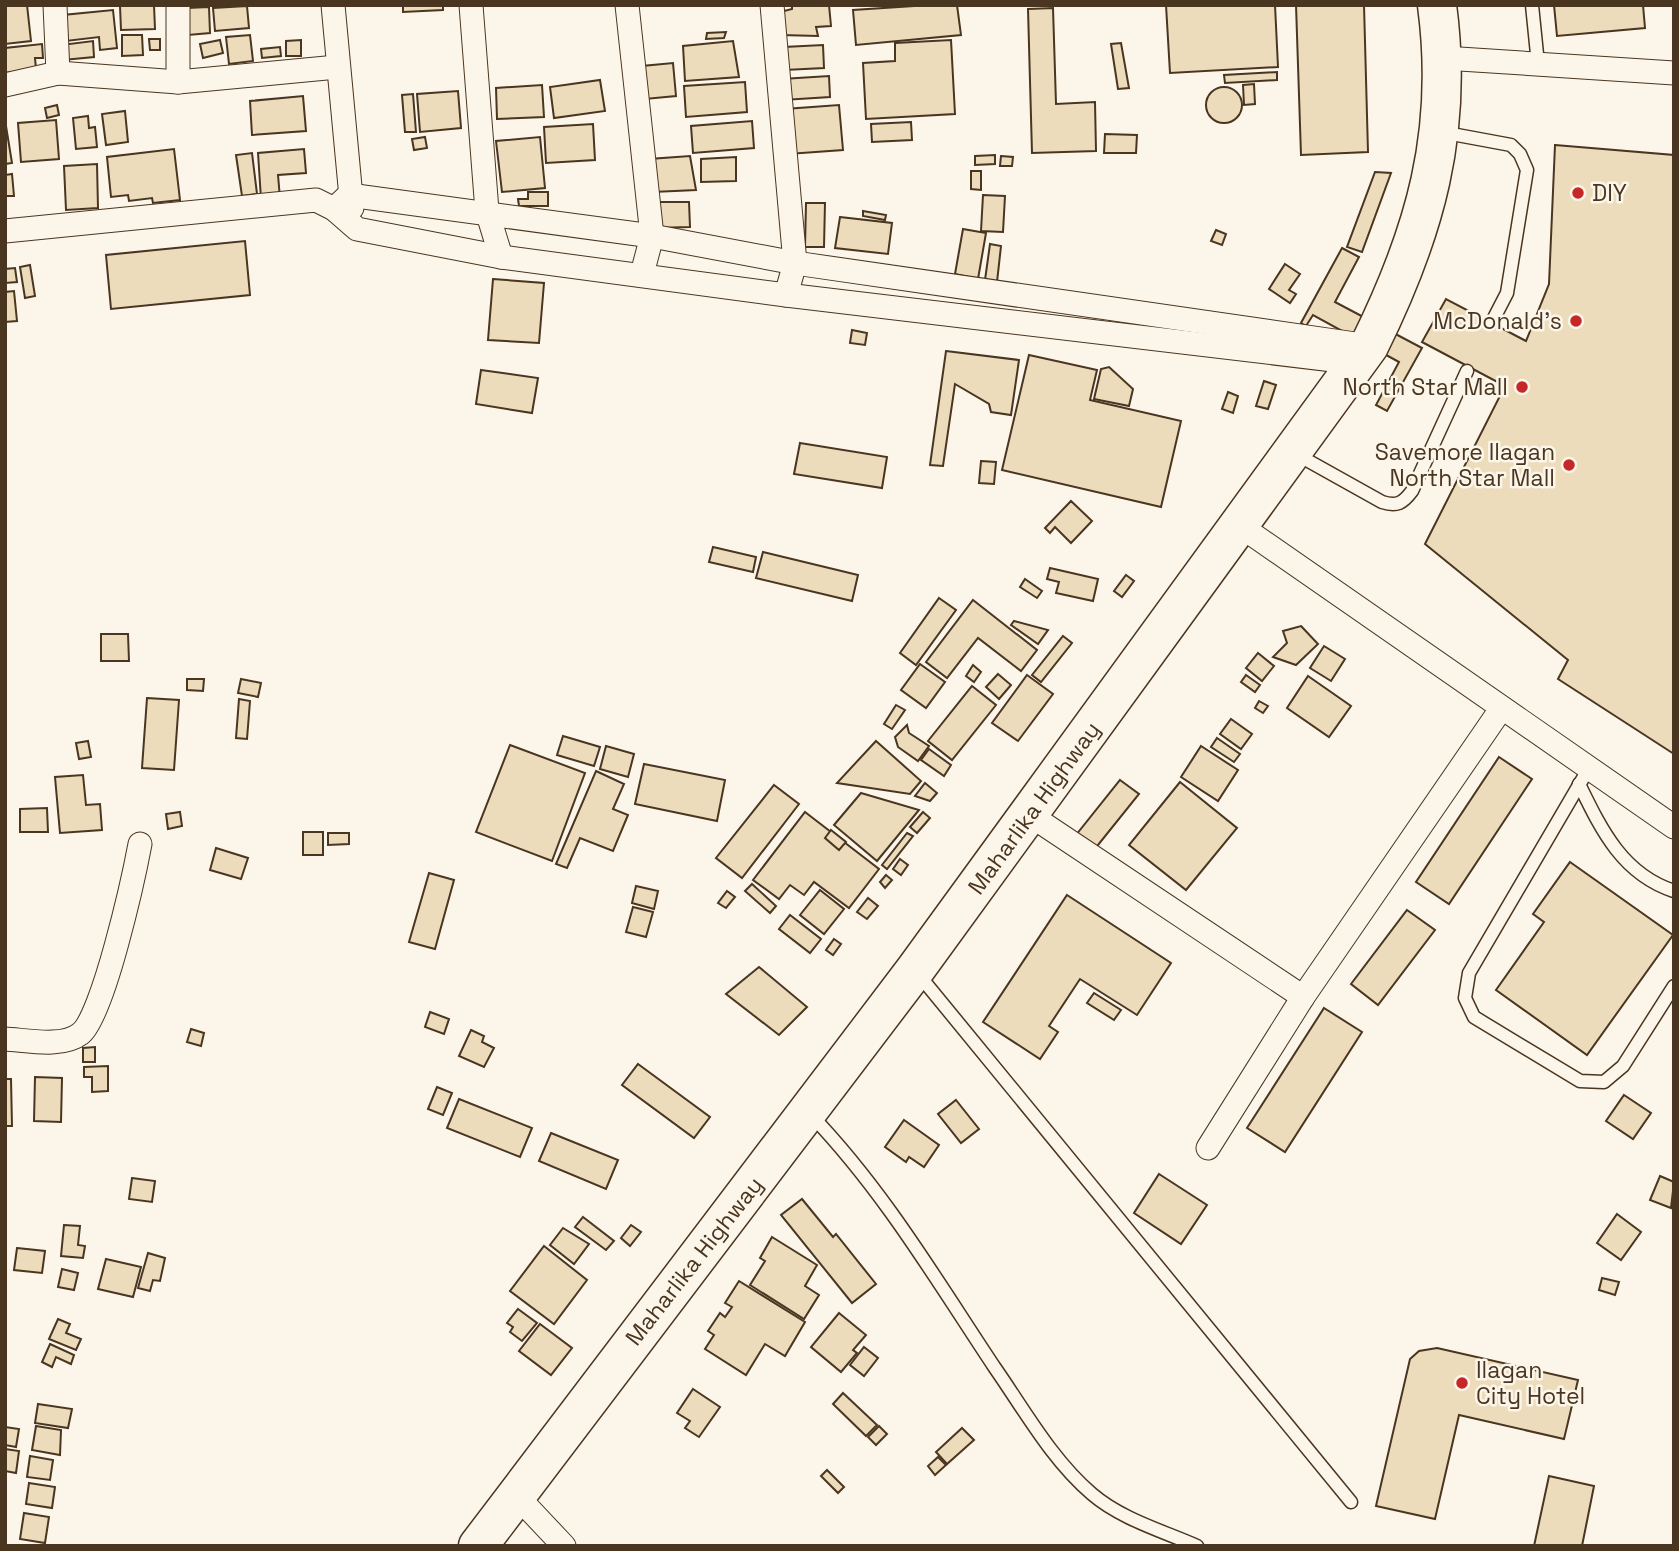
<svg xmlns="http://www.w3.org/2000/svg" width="1679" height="1551" font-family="'Space Grotesk',sans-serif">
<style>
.building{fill:#ecdcbc;stroke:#4a3520;stroke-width:2}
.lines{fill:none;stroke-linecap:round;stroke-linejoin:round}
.service-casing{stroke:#4a3520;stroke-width:15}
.minor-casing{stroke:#4a3520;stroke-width:25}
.trunk-casing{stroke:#4a3520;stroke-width:41}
.service{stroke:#fbf6e9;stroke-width:12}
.minor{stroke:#fbf6e9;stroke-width:23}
.trunk{stroke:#fbf6e9;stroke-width:38}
.poi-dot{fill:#c62828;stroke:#fbf6e9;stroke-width:2.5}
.labels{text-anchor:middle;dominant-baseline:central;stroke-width:5;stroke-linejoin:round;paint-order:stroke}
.poi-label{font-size:23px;fill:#4a3520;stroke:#fbf6e9;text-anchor:end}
.street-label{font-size:23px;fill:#4a3520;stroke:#fbf6e9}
</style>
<rect width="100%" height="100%" fill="#fbf6e9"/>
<g class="building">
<path d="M5,5h22l4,36 -26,3z"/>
<path d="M154,5l1,24 -34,1 -1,-24z"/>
<path d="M403,5h40v5l-40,2z"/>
<path d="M792,5h37l2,21 -15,1 2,9 -37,-1 -1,-23 12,-3z"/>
<path d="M930,5h27l4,30 -105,10 -3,-35z"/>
<path d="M1166,5h109l3,62 -108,6z"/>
<path d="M1296,5h68l4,147 -67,3z"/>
<path d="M1554,5h89l2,23 -88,8z"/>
<path d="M247,6l2,22 -34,3 -2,-23z"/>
<path d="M209,7l1,26 -22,2 -1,-27z"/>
<path d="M1053,8l3,96 39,-2 1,49 -64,2 -4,-144z"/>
<path d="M113,10l4,38 -17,2 -1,-13 -33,4 -3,-26z"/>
<path d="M726,32l-2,6 -18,1 1,-6z"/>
<path d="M122,35h20l1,20 -21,1z"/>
<path d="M250,35l3,26 -24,3 -3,-27z"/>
<path d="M149,39h11v11h-10z"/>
<path d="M220,40l3,13 -20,5 -3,-14z"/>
<path d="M301,40v16h-15v-15z"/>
<path d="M951,40l4,74 -89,5 -3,-56 32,-2v-18z"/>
<path d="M93,41l1,16 -31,3 -2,-15z"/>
<path d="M733,41l6,36 -54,4 -2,-35z"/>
<path d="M1121,43l8,45 -11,1 -7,-45z"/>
<path d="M42,44l1,14h-8l1,11 -31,4v-25z"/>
<path d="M823,45l1,23 -39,2 -1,-23z"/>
<path d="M280,47l1,9 -19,2 -1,-9z"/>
<path d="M673,63l3,33 -31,3 -3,-33z"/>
<path d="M1277,72v8l-52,3 -1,-8z"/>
<path d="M829,76l1,21 -47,3 -1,-21z"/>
<path d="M600,80l5,31 -51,7 -4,-31z"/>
<path d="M745,82l2,30 -61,5 -2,-31z"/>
<path d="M1254,84l1,20 -11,1 -1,-20z"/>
<path d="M542,85l2,32 -47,2 -1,-31z"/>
<circle cx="1224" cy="105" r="18"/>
<path d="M458,91l3,37 -41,4 -3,-38z"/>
<path d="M413,94l3,38h-11l-3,-37z"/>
<path d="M303,96l3,35 -54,4 -2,-34z"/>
<path d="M57,105l2,10 -12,3 -2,-10z"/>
<path d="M839,105l4,45 -55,4 -3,-45z"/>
<path d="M125,111l3,31 -22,3 -4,-31z"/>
<path d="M88,116l1,12 6,-1 2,20 -21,2 -3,-31z"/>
<path d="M5,120l7,43 -7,1z"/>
<path d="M56,120l3,39 -38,3 -3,-39z"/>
<path d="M752,121l2,27 -61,5 -2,-27z"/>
<path d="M911,122l1,18 -40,2 -1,-18z"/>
<path d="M593,124l2,36 -49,3 -2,-36z"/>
<path d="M1105,134l32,1 -1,18h-32z"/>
<path d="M425,137l2,11 -13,2 -2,-11z"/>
<path d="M540,137l5,51 -43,4 -6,-51z"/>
<path d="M1555,145l119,10v599l-116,-75 10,-19 -143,-116 80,-158 -83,-44 24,-43 80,42 23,-57z"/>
<path d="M174,149l6,51 -27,3 -1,-5 -23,3 -1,-6 -17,2 -4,-40z"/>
<path d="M304,149l2,24 -28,2 2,23 -19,1 -3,-46z"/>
<path d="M252,153l5,41 -15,2 -6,-41z"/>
<path d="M995,155v9l-20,1v-9z"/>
<path d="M690,156l6,34 -43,2 -4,-33z"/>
<path d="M1001,156l12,1 -1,9h-12z"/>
<path d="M736,157v24l-35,1v-23z"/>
<path d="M97,164l1,44 -32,2 -2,-44z"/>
<path d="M971,171h10v19l-10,-1z"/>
<path d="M1375,172l16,1 -29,79 -15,-5z"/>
<path d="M12,174l2,22h-9v-21z"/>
<path d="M528,192h20v14h-29l-1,-7h10z"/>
<path d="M983,195l22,1 -2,36 -22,-1z"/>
<path d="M654,202h35l1,25 -36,1z"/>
<path d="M806,203h19l-1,44h-19z"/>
<path d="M863,211l23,4 -1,5 -22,-4z"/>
<path d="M840,217l52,6 -4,31 -53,-6z"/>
<path d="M963,229l23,4 -8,46 -23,-5z"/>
<path d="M1216,230l10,4 -4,11 -11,-4z"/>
<path d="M245,241l5,54 -139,14 -5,-54z"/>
<path d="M990,244l11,2 -4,36 -12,-2z"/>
<path d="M1342,248l17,9 -24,45 87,46 -35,63 -11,-6 23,-43 -86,-47 -7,11 -5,-3z"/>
<path d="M1285,264l15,10 -11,16 7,4 -6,9 -21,-14z"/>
<path d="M30,265l5,31 -10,2 -5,-31z"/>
<path d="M15,268l2,14 -12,1v-14z"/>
<path d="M493,279l51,4 -5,60 -51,-3z"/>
<path d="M14,291l3,30 -12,1v-30z"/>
<path d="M852,330l15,3 -2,12 -15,-2z"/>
<path d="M946,351l73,9 -8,55 -20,-3 -2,-8 -34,-20 -12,82 -13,-1z"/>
<path d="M1029,355l68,15 -7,30 91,21 -20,86 -159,-37z"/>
<path d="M1109,367l24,22 -4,17 -35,-7 7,-30z"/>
<path d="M481,370l57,8 -6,35 -56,-9z"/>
<path d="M1264,381l12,4 -8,24 -12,-3z"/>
<path d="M1228,392l10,4 -5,17 -11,-4z"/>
<path d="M800,443l87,14 -5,31 -88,-14z"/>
<path d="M981,461l15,1 -2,22 -15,-1z"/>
<path d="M1071,501l21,20 -21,22 -16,-16 -5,6 -5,-5z"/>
<path d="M713,547l43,10 -3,15 -44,-10z"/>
<path d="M763,552l95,23 -6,26 -96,-23z"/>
<path d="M1050,568l48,11 -5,22 -37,-8 3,-11 -12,-3z"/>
<path d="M1126,575l8,6 -12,16 -8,-6z"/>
<path d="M1025,579l17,12 -5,7 -17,-11z"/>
<path d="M939,598l17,12 -40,55 -16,-12z"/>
<path d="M973,600l64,50 -16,21 -43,-33 -31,40 -21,-16z"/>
<path d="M1014,621l34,9 -10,14 -27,-19z"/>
<path d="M1301,626l17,18 -22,21 -23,-8 14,-14 -4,-12z"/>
<path d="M101,634h27l1,27h-28z"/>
<path d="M1063,636l9,7 -31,39 -9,-7z"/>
<path d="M1324,646l21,13 -14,22 -21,-13z"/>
<path d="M1258,653l16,13 -12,15 -16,-13z"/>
<path d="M920,664l25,18 -19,26 -25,-18z"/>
<path d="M973,665l8,7 -7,10 -8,-6z"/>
<path d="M998,674l13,11 -12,14 -13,-12z"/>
<path d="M1027,675l26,19 -35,47 -26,-18z"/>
<path d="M1246,675l14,10 -5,7 -14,-10z"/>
<path d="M1308,676l43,30 -22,31 -42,-29z"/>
<path d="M187,679h17l-1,12 -16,-1z"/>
<path d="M241,679l20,4 -3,14 -20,-4z"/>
<path d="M972,686l24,19 -44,55 -24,-19z"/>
<path d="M147,698l32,2 -5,70 -32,-2z"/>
<path d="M239,699l11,2 -3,38 -11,-1z"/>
<path d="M1259,701l9,5 -5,7 -8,-5z"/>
<path d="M896,705l9,5 -13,19 -8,-5z"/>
<path d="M1231,719l21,15 -11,15 -21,-15z"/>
<path d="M907,725l2,8 20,13 -11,15 -20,-14 -3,-10z"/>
<path d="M563,736l37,11 -6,19 -37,-11z"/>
<path d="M1217,738l23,16 -6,8 -23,-15z"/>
<path d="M88,741l3,16 -12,2 -3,-16z"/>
<path d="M876,741l45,40 -11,13 -73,-11z"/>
<path d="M510,745l75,28 -33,88 -76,-29z"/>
<path d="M606,746l28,8 -6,23 -28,-8z"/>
<path d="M1201,746l37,24 -20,31 -37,-24z"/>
<path d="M929,749l22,16 -7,11 -23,-16z"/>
<path d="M1499,757l33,22 -83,125 -33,-22z"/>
<path d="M644,764l81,16 -8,41 -82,-17z"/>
<path d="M596,771l28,13 -11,25 15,6 -15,36 -33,-13 -13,30 -11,-4z"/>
<path d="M83,775l3,30 14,-1 2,26 -42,3 -5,-56z"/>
<path d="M1120,780l19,14 -45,56 -18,-15z"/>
<path d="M1180,782l57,46 -51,62 -57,-45z"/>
<path d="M925,783l12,10 -7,8 -15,-5z"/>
<path d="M774,785l25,19 -57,74 -26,-20z"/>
<path d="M861,793l58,17 -42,51 -43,-36z"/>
<path d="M47,808l1,24h-28v-23z"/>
<path d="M180,812l2,14 -14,3 -2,-15z"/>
<path d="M805,812l74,57 -30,39 -35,-26 -10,13 -14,-10 -11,14 -26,-19z"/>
<path d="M923,812l7,6 -13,15 -7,-6z"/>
<path d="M831,830l15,12 -7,8 -14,-12z"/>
<rect x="303" y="832" width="20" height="23"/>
<path d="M328,833h21v11l-21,1z"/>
<path d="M907,833l6,3 -26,33 -5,-4z"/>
<path d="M216,848l32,10 -7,21 -31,-9z"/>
<path d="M900,859l8,6 -7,10 -8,-6z"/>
<path d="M1570,862l103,73 -86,120 -91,-65 48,-68 -11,-8z"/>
<path d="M429,873l25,7 -19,69 -26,-7z"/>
<path d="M886,875l6,5 -7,8 -5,-6z"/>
<path d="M752,884l24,22 -6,7 -25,-22z"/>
<path d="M636,886l22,5 -4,18 -22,-6z"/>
<path d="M820,890l24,19 -20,25 -24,-19z"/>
<path d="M727,891l8,6 -9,11 -8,-5z"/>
<path d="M1067,895l104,68 -34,52 -57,-36 -31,47 9,6 -18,27 -57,-37z"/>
<path d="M868,898l10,8 -11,13 -10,-7z"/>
<path d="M633,907l20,5 -7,25 -20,-5z"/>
<path d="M1407,910l28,20 -57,75 -27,-21z"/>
<path d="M790,915l31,24 -11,14 -31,-24z"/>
<path d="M834,939l7,5 -8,11 -7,-5z"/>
<path d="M759,967l48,40 -28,28 -53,-41z"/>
<path d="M1094,993l27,17 -7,10 -27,-17z"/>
<path d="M1324,1008l38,24 -77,120 -38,-24z"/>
<path d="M430,1012l19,7 -5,15 -19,-7z"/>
<path d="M191,1029l13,4 -3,13 -14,-4z"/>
<path d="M471,1030l13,6 -2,6 12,6 -10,19 -25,-11z"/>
<path d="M95,1047v15h-12v-14z"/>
<path d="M638,1064l72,53 -16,21 -72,-53z"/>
<path d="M108,1066v25l-16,1v-15h-8v-10z"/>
<path d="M35,1077l27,1 -1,44 -27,-1z"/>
<path d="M5,1079h6l1,47h-7z"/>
<path d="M437,1087l15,6 -9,22 -15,-6z"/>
<path d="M1624,1095l27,18 -18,26 -27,-18z"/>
<path d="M459,1099l73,29 -12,29 -73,-29z"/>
<path d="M956,1100l23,29 -18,14 -23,-29z"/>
<path d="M904,1120l35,25 -15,22 -15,-10 -3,5 -21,-15z"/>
<path d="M551,1133l67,27 -12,29 -67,-28z"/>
<path d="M1159,1174l48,31 -26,39 -47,-31z"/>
<path d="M1660,1176l14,6 -3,26 -21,-8z"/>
<path d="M132,1178l23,3 -3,21 -23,-3z"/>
<path d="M802,1199l31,38 3,-3 40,50 -24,19 -71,-88z"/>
<path d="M1617,1214l24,18 -20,28 -24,-17z"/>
<path d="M583,1217l31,24 -8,9 -31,-23z"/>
<path d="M64,1225l16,1 -2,19 7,1 -2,12 -22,-2z"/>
<path d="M631,1225l10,7 -11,14 -9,-8z"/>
<path d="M563,1228l26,16 -15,20 -24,-19z"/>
<path d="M772,1237l45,28 -12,21 14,9 -15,24 -54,-34 15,-24 -5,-3z"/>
<path d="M544,1246l43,34 -33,44 -44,-33z"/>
<path d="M17,1248l28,3 -3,22 -28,-3z"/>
<path d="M148,1253l17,5 -5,23 -7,-1 -3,11 -12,-3z"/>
<path d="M106,1259l35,8 -8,30 -35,-8z"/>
<path d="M62,1269l16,4 -4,17 -16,-3z"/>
<path d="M1602,1278l17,4 -4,13 -16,-5z"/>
<path d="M739,1281l66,41 -20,34 -20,-12 -19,31 -41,-26 9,-14 -6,-4 12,-18 5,4 7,-10 -7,-4z"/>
<path d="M518,1309l19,14 -15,18 -12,-9 3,-5 -6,-4z"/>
<path d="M839,1313l27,22 -13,15 4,3 -16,19 -30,-25z"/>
<path d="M58,1319l12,5 -4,9 15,6 -5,11 -27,-11z"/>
<path d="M540,1324l32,24 -21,27 -32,-24z"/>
<path d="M50,1344l24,11 -3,9 -15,-7 -4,10 -10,-5z"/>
<path d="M864,1347l14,11 -14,18 -14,-11z"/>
<path d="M1437,1348l141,32 -14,59 -105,-24 -24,104 -59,-13 34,-147 9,-8z"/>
<path d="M693,1389l27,18 -21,30 -14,-9 5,-7 -13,-8z"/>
<path d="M843,1393l34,32 -11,11 -33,-32z"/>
<path d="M38,1404l34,5 -4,19 -33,-5z"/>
<path d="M36,1426l25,4 -1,25 -28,-5z"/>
<path d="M879,1426l8,8 -11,11 -8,-8z"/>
<path d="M5,1427l14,2 -3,18 -11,-2z"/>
<path d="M962,1428l12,12 -27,24 -11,-12z"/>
<path d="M5,1449l14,2 -3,22 -11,-2z"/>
<path d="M30,1456l23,4 -3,20 -23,-3z"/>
<path d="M938,1457l8,8 -11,10 -7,-9z"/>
<path d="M827,1470l17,17 -6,6 -17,-17z"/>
<path d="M1549,1476l45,10 -12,60h-48z"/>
<path d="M29,1483l26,4 -3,21 -26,-4z"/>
<path d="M24,1513l25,4 -4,26 -25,-4z"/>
</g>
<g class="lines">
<g class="service-casing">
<g id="service">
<path d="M1532,5l6,59"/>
<path d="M1441,132l70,13 9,9 7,16 -20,123 -15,29"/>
<path d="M1296,454l86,48c15,5 21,1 30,-11l55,-120"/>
<path d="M1589,768l-120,205 -4,25 9,19 106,64 24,1 19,-16 51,-80"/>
<path d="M1579,784c22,45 43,90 95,107"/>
<path d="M919,975l432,527"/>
<path d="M811,1115c73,76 126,166 184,253 30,43 57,92 97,126 29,25 71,37 105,52"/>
</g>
</g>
<g class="minor-casing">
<g id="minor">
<path d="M55,5l3,68"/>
<path d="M333,5l19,203"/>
<path d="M471,5l16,206 14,46"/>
<path d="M627,5l25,231 -10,38"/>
<path d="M772,5l23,258 -9,32"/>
<path d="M1444,58l230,15"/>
<path d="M178,82v-77"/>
<path d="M5,85l53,-12 120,9 159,-15"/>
<path d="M334,209l15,-14 303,41 143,27 574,83"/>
<path d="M5,231l311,-31 18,9 23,20 144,28 285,38 572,68"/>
<path d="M1239,525l435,302"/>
<path d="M1030,815l273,182"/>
<path d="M5,1039c21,1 57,9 75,-5 23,-16 54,-158 60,-190"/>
<path d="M1208,1148l95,-151 198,-288"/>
<path d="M515,1494l49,52"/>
</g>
</g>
<g class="trunk-casing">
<path id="trunk" d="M478,1546l437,-576 454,-624c56,-113 85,-214 68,-341"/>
</g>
<use href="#service" class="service"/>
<use href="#minor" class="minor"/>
<use href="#trunk" class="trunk"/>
</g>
<g class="poi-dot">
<circle cx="1578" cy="193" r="7"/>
<circle cx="1576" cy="321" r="7"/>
<circle cx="1522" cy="387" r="7"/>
<circle cx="1569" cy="465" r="7"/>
<circle cx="1462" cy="1383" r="7"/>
</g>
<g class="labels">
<g class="poi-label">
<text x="1592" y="193" text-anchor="start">DIY</text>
<text x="1562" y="321">McDonald's</text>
<text x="1508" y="387">North Star Mall</text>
<text x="1555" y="452">Savemore Ilagan<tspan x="1555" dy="26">North Star Mall</tspan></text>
<text x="1476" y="1370" text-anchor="start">Ilagan<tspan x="1476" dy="26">City Hotel</tspan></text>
</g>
<g class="street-label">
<text transform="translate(1034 808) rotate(-54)">Maharlika Highway</text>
<text transform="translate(694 1261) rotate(-52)">Maharlika Highway</text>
</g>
</g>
<rect width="1679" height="1551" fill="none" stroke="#4a3520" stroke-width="14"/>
</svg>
